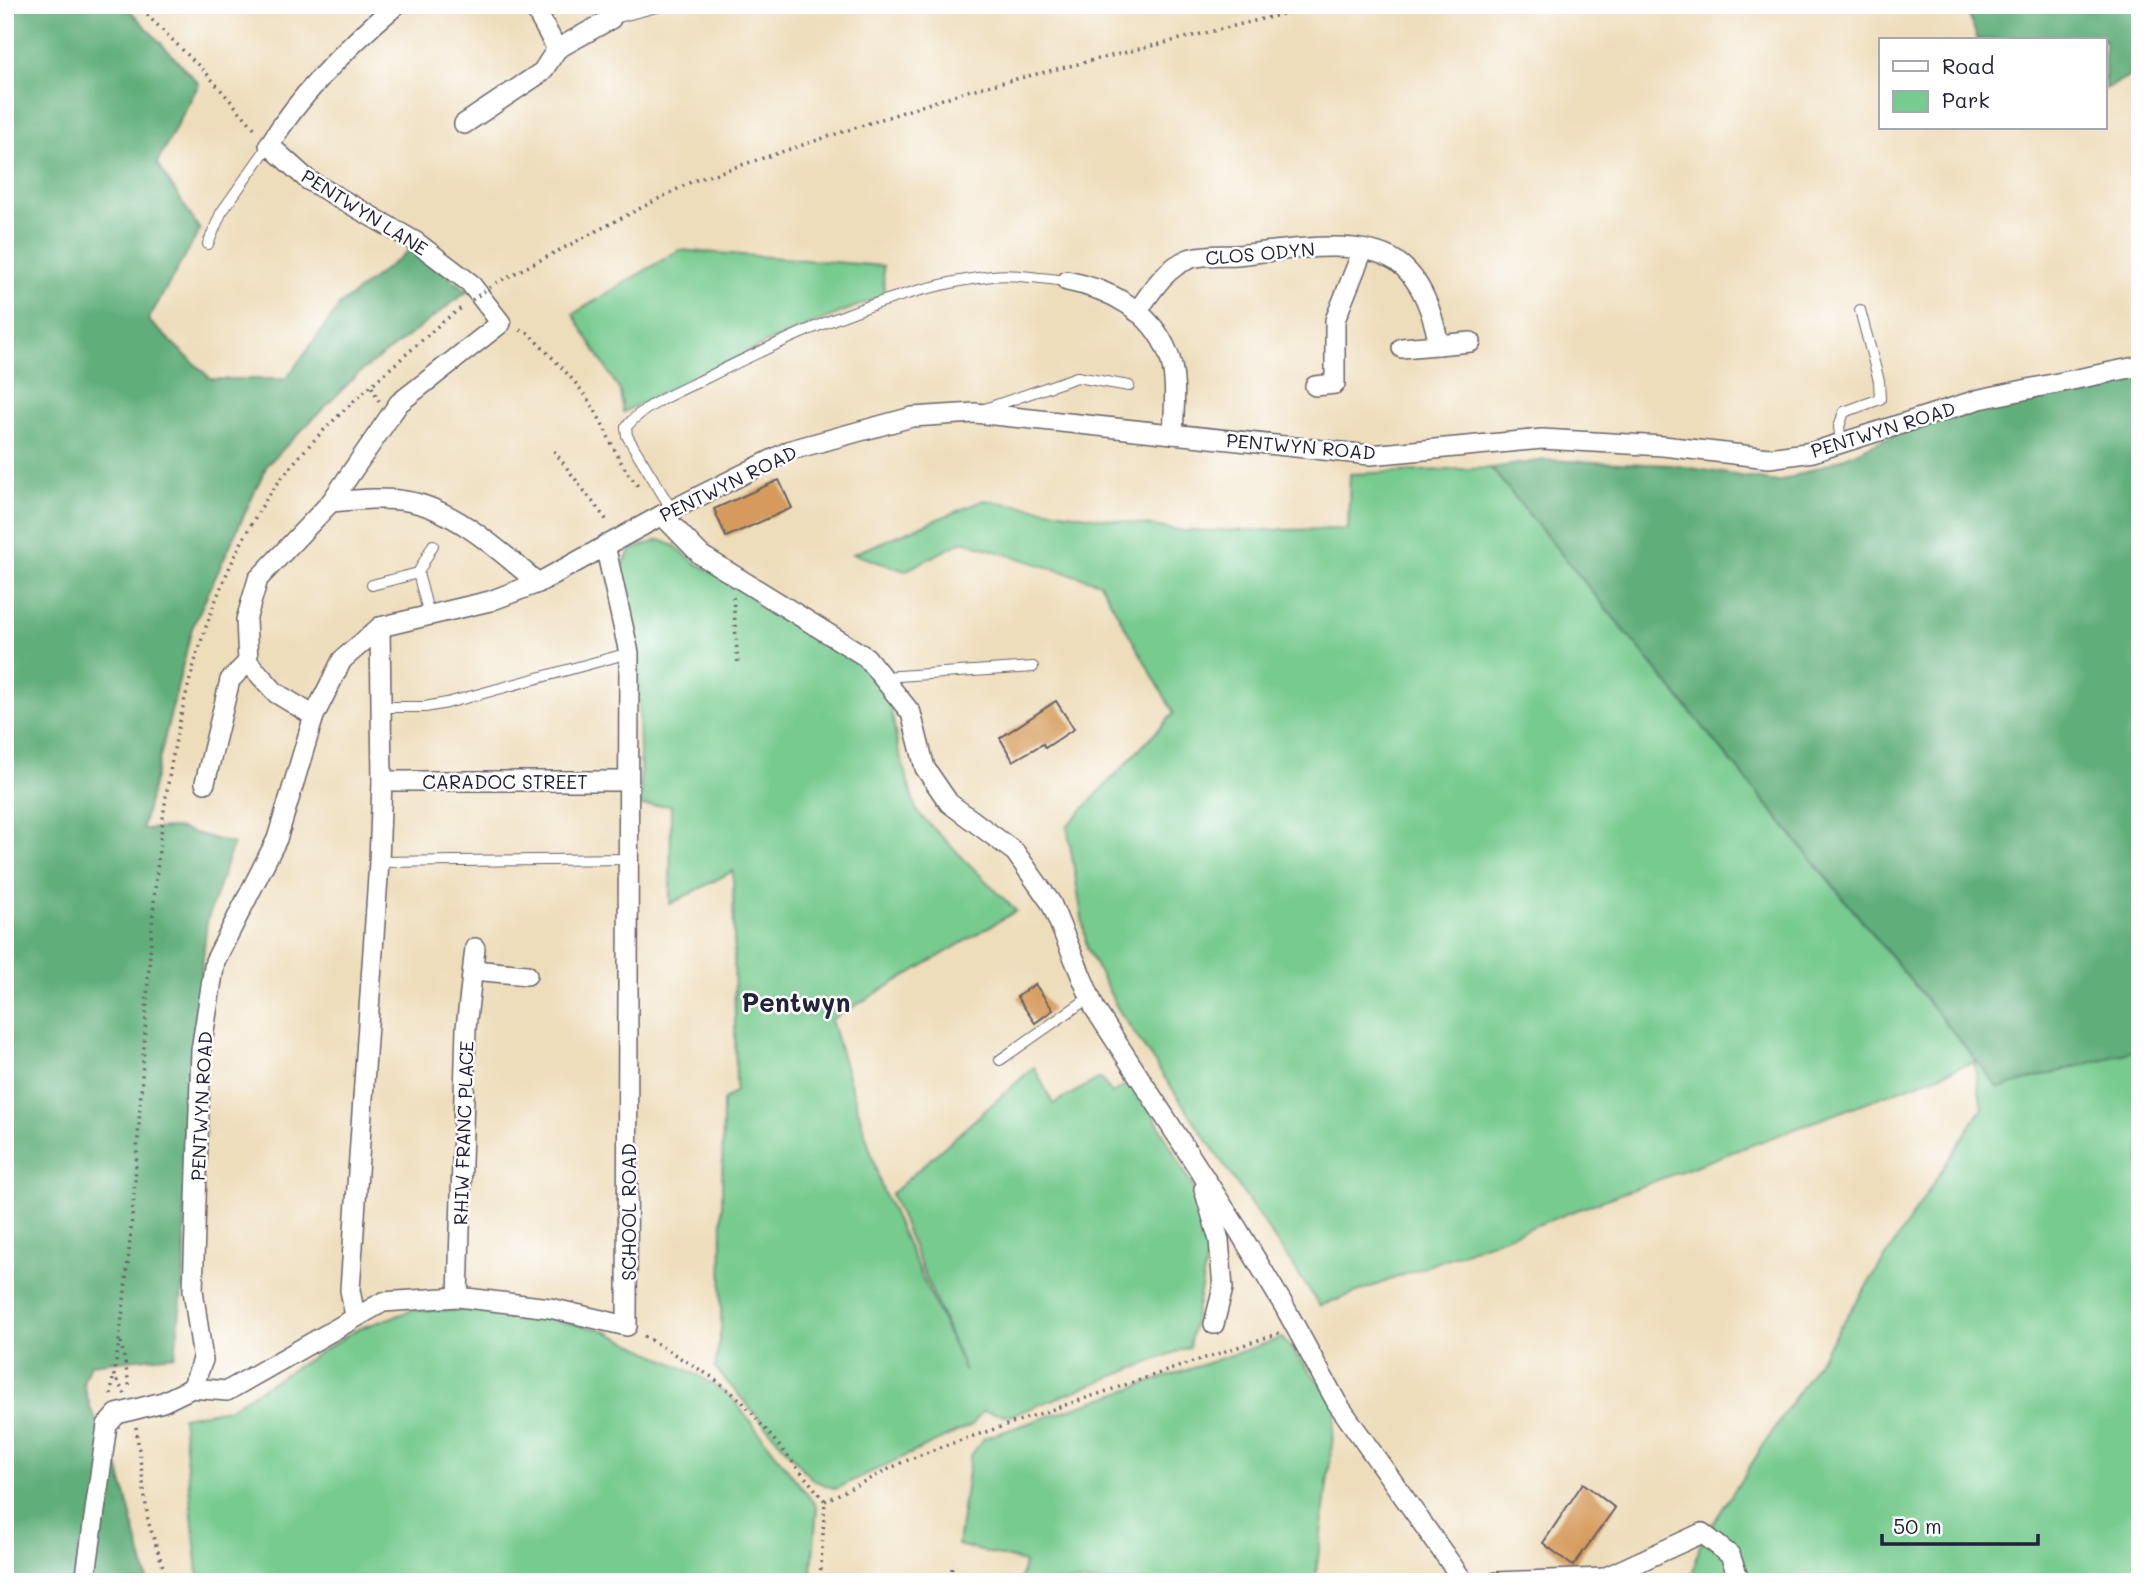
<svg xmlns="http://www.w3.org/2000/svg" width="2145" height="1587" font-family="Mali,sans-serif">
<style>
.green{fill:#77cb8f;stroke:#4c7665;stroke-width:2}
.forest{fill:#61af7a;stroke:#42685a;stroke-width:2}
.building{fill:#d69b5c}
.lines{fill:none;stroke-linecap:round;stroke-linejoin:round}
.lane-casing{stroke:#696368;stroke-width:12}
.street-casing{stroke:#696368;stroke-width:22}
.path{stroke:#696368;stroke-width:3.5;stroke-dasharray:2 5;stroke-linecap:butt}
.lane{stroke:#fff;stroke-width:10}
.street{stroke:#fff;stroke-width:19}
.path-bridge{stroke:#696368;stroke-width:3.5;stroke-dasharray:2 5;stroke-linecap:butt}
.labels{text-anchor:middle;dominant-baseline:central;stroke-width:5;stroke-linejoin:round;paint-order:stroke}
.street-label{font-size:19px;fill:#22223b;stroke:#fff}
.district-label{font-size:26px;font-weight:bold;fill:#22223b;stroke:#fff}
</style>
<rect width="100%" height="100%" fill="#fff"/>
<filter id="ink" filterUnits="userSpaceOnUse"><feTurbulence type="fractalNoise" baseFrequency=".0143" numOctaves="2"/><feDisplacementMap in="SourceGraphic" scale="14" xChannelSelector="R" yChannelSelector="G"/><feConvolveMatrix kernelMatrix="1 2 1 2 8 2 1 2 1" color-interpolation-filters="sRGB"/></filter>
<filter id="wash" filterUnits="userSpaceOnUse"><feTurbulence type="fractalNoise" baseFrequency=".00686" numOctaves="4" result="noise"/><feDisplacementMap in="SourceGraphic" scale="28" xChannelSelector="R" yChannelSelector="G"/><feGaussianBlur stdDeviation="1.57" result="paint"/><feColorMatrix in="noise" values="0 0 0 0 0 0 0 0 0 0 0 0 0 0 0 0 0 1.4 0 .05"/><feComposite in="paint" operator="in"/></filter>
<g filter="url(#wash)">
<rect width="100%" height="100%" fill="#edb"/>
<g class="green">
<path d="M679,250l204,16 1,29 -120,49 -141,68 -3,-21 -47,-77z"/>
<path d="M1491,468l507,619 142,-38v533h-450l11,-40 281,-434 -8,-46 -654,244 -202,-297 -31,-61 -20,-122 107,-113 -74,-130 -137,-42 -58,30 -52,-17 131,-54 200,31 164,-2 2,-55z"/>
<path d="M659,540l16,6 19,16 154,85 40,44 10,58 19,63 99,99 -185,109 51,169 83,182 -74,-177 143,-127 19,37 47,-26 12,15 22,-13 66,120 9,48 -20,99 -179,69 -27,-5 -11,14 -137,64 -22,-9 -98,-112 6,-39 2,-228 13,-10 -3,-220 -63,33 1,-99 -30,1 -3,-156 -19,-78 12,-22z"/>
<path d="M413,1310l98,1 92,19 97,46 32,22 85,109 -6,75h-612l-17,-165 46,-8 130,-80z"/>
<path d="M1282,1338l55,65 -22,179h-295l4,-20 -66,-17 12,-88 14,-19z"/>
</g>
<g class="forest">
<path d="M5,5h120l74,79 -42,79 43,67 -52,90 63,59h75l54,-74 72,-57 56,43 -110,83 -91,91 -75,163 -50,201 35,-1 56,16 -26,77 -23,211 1,134 -10,89 -85,9 -7,18 8,28 27,55 30,117h-143z"/>
<path d="M1965,5h175v67l-35,17v-49h-127z"/>
<path d="M2140,375v674l-141,39 -508,-620 54,-8 127,5 106,17 63,-23 61,-28 170,-44z"/>
</g>
<g id="blocks">
<g class="building">
<path d="M779,480l13,28 -66,29 -12,-28z"/>
<path d="M1056,701l18,28 -29,19 -2,-4 -30,17 -13,-23z"/>
<path d="M1035,984l18,26 -18,13 -18,-26z"/>
<path d="M1583,1483l32,25 -42,58 -30,-23z"/>
</g>
</g>
</g>
<g filter="url(#ink)">
<use href="#blocks" fill-opacity="0" stroke="#696368" stroke-width="2"/>
<g class="lines">
<g class="lane-casing">
<g id="lane">
<path d="M611,19l53,-14"/>
<path d="M208,244l13,-31 48,-68"/>
<path d="M985,409l92,-32 52,9"/>
<path d="M1841,443l-2,-16 5,-15 36,-13 -1,-18 -19,-71"/>
<path d="M672,510l-45,-74 -1,-9c18,-22 51,-35 76,-47 90,-45 190,-92 290,-104 23,-3 51,3 75,5"/>
<path d="M418,573l11,42"/>
<path d="M372,585l46,-12 15,-28"/>
<path d="M883,677l150,-10"/>
<path d="M381,707h44l22,-4 182,-50"/>
<path d="M379,862l250,-3"/>
<path d="M1000,1060l90,-63"/>
</g>
</g>
<g class="street-casing">
<g id="street">
<path d="M533,5l24,44 54,-30"/>
<path d="M464,124l78,-52 15,-23"/>
<path d="M1067,281c42,8 84,29 101,72 10,24 6,56 5,81"/>
<path d="M1137,312c14,-20 28,-44 52,-53 14,-5 34,-3 48,-4 43,-4 122,-19 159,6 27,19 37,54 43,84"/>
<path d="M1402,348l69,-6"/>
<path d="M1315,386l20,-2v-64l28,-70"/>
<path d="M331,502c25,-2 51,-5 75,-1 48,7 96,52 132,82"/>
<path d="M662,515l39,40 165,102 45,56 14,55 24,35 66,49 36,51 44,106 142,219 46,76 54,99 127,179"/>
<path d="M314,716l-38,-23 -28,-31 -2,-42 12,-41 73,-77 68,-99 102,-80 -31,-40 -54,-41 -108,-62 -39,-35c33,-53 80,-100 127,-140"/>
<path d="M382,781h245"/>
<path d="M205,783l25,-103 18,-18"/>
<path d="M473,970l54,5"/>
<path d="M1204,1189l15,51 4,48 -9,36"/>
<path d="M458,1297l8,-269 9,-80"/>
<path d="M355,1316l-5,-26 29,-428 3,-81 -2,-154"/>
<path d="M192,1388l11,-28 -10,-70 8,-240 14,-89 62,-122 37,-123 28,-56 38,-33 110,-26 48,-18 124,-68 129,-65 121,-33 63,-4 395,42 172,-16 121,7 106,12 44,-6 167,-53 160,-33"/>
<path d="M85,1582l22,-157 10,-11 46,-12 29,-14 35,3 156,-89 75,-5 92,11 77,18 2,-673 -24,-108"/>
<path d="M1496,1582l108,-4 98,-45 28,22 10,27"/>
</g>
</g>
<g class="path">
<path d="M137,5l70,69 49,56"/>
<path d="M143,11l9,-6"/>
<path d="M496,283l197,-102 274,-90 353,-86"/>
<path d="M520,330l8,3c25,26 53,51 70,83 14,26 20,47 40,70"/>
<path d="M372,387l7,14"/>
<path d="M554,451l54,71"/>
<path d="M733,597l5,68"/>
<path d="M644,1336l68,41 29,23 84,101 -5,81"/>
<path d="M121,1342l9,47"/>
<path d="M125,1394l-11,-18c18,-119 24,-241 32,-361 10,-167 23,-343 106,-492 44,-80 123,-139 189,-200l23,-17"/>
<path d="M111,1395l2,-17"/>
<path d="M136,1427l12,94 20,61"/>
<path d="M825,1501l78,-39 38,-15 338,-114"/>
<path d="M952,1568v14"/>
</g>
<use href="#lane" class="lane"/>
<use href="#street" class="street"/>
<path class="path-bridge" d="M472,300l22,-16"/>
</g>
</g>
<g class="labels">
<g class="street-label">
<text transform="translate(365 212) rotate(32)">PENTWYN LANE</text>
<text transform="translate(1260 253) rotate(-5)">CLOS ODYN</text>
<text transform="translate(1883 429) rotate(-17)">PENTWYN ROAD</text>
<text transform="translate(1301 446) rotate(5)">PENTWYN ROAD</text>
<text transform="translate(728 483) rotate(-26)">PENTWYN ROAD</text>
<text x="505" y="781">CARADOC STREET</text>
<text transform="translate(201 1106) rotate(-87)">PENTWYN ROAD</text>
<text transform="translate(463 1133) rotate(-88)">RHIW FRANC PLACE</text>
<text transform="translate(628 1212) rotate(-90)">SCHOOL ROAD</text>
</g>
<g class="district-label">
<text x="796" y="1002">Pentwyn</text>
</g>
</g>
<rect width="2145" height="1587" fill="none" stroke="#fff" stroke-width="28"/>
<rect x="1879" y="38" width="228" height="91" fill="#ffffff" stroke="#a7a7b1" stroke-width="2"/>
<rect x="1893" y="61" width="35" height="10" fill="#ffffff" stroke="#a7a7b1" stroke-width="2"/>
<text x="1942" y="74" font-size="21" fill="#22223b">Road</text>
<rect x="1893" y="91" width="35" height="21" fill="#77cb8f" stroke="#a7a7b1" stroke-width="2"/>
<text x="1942" y="108" font-size="21" fill="#22223b">Park</text>
<path d="M1882 1534v10h156v-10" fill="none" stroke="#22223b" stroke-width="3.5"/>
<text x="1893" y="1534" font-size="21" fill="#22223b" stroke="#ffffff" stroke-width="5" paint-order="stroke">50 m</text>
</svg>
